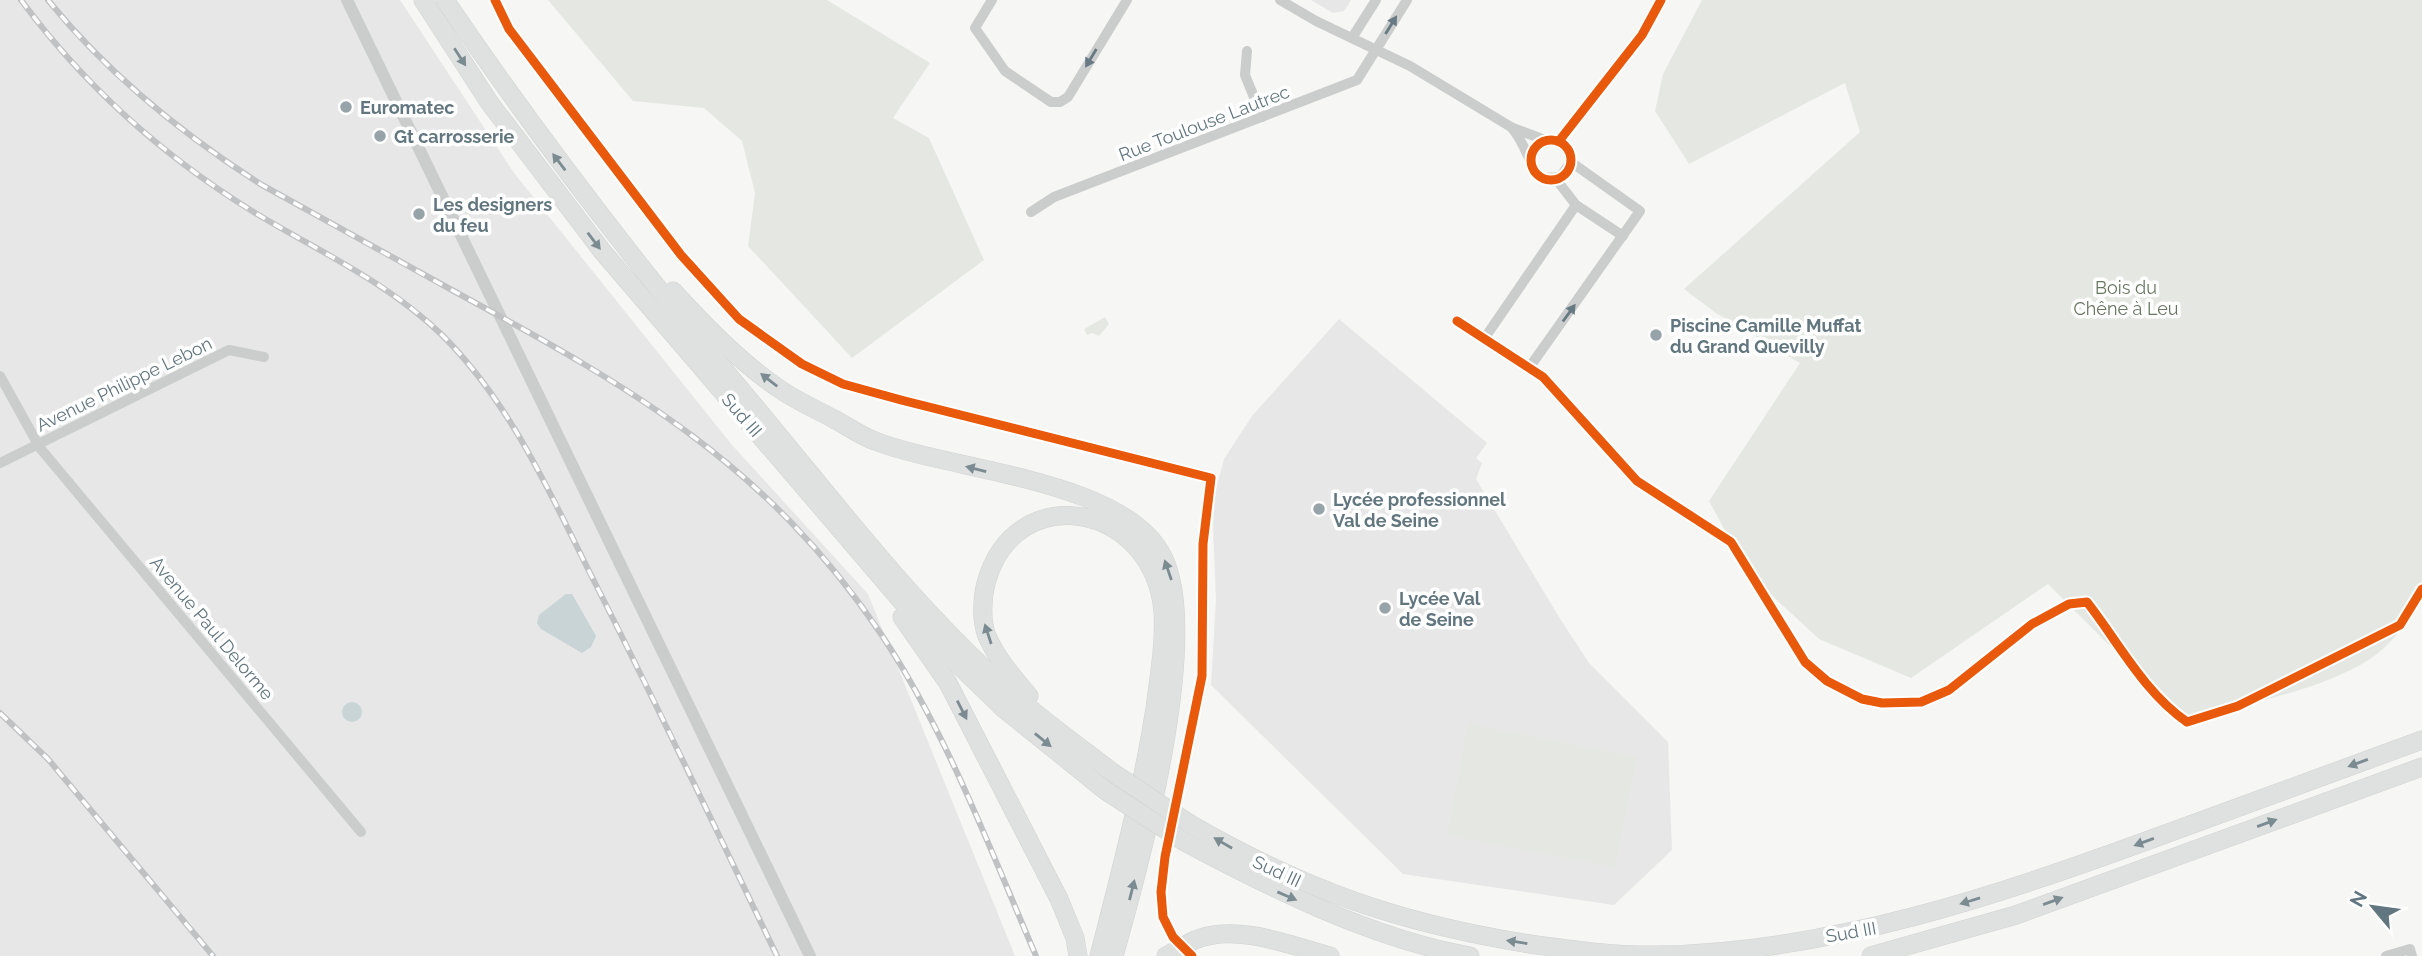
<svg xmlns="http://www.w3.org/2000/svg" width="2422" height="956" font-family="Raleway,sans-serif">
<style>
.built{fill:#e6e7e6}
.green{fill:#e5e8e2}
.water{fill:#c8d4d5}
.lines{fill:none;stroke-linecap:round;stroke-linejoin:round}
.trunk-casing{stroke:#d2d2d2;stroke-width:19}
.minor{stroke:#cbcccc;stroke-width:10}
.tertiary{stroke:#cbcccc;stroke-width:12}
.trunk{stroke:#dfe0e0;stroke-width:18}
.rail-casing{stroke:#c0c1c3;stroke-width:6}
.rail{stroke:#fff;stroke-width:3.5;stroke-dasharray:10;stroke-linecap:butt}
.trunk-bridge-casing{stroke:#d2d2d2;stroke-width:19;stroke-linecap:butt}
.trunk-bridge{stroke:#dfe0e0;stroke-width:18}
.cycleway-casing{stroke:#fff;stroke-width:13}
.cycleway{stroke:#e8590c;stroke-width:9}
.oneway{fill:#677a83}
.oneway2{fill:#7b8b92}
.poi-dot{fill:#96a3a8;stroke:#fff;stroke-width:2.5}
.labels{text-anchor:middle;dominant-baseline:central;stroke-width:7;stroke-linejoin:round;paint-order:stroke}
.poi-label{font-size:18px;font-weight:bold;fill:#62767f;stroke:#fff;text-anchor:start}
.street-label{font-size:18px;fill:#62767f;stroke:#fff}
.park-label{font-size:18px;fill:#687761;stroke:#fff}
</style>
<rect width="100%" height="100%" fill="#f6f6f5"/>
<g class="built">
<path d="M0,0h400l114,173 218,272 136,149 147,362h-1015z"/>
<path d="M1311,0h40l-7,11 -11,2z"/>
<path d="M1339,319l148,124 -11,15 6,5 -6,16 83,138 30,46 79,79 4,108 -58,55 -211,-31 -192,-189 5,-86 -3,-73 2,-33 9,-34 28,-43z"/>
</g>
<g class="green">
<path d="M548,0h279l103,63 -37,55 36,20 55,122 -132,98 -104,-112 7,-53 -13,-52 -38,-33 -71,-7z"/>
<path d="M1702,0h720v597c-13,23 -29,47 -52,62 -54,34 -125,44 -186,61l-136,-136 -137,94 -92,-39 -71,-66 -39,-72 91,-138 -84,-50 -32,-24 176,-157 -15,-49 -156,81 -34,-53 8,-37z"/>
<path d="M1105,317l4,7 -10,12 -7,-3 -5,2 -3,-6z"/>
<path d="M1468,724l169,33 -22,110 -168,-32z"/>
</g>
<g class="water">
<path d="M566,594h6l24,42 -5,11 -9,6 -41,-24 -4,-6 2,-8z"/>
<circle cx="352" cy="712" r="10"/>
</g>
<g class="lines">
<g class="trunk-casing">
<g id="trunk">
<path d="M423,0l66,102 113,149 344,402 57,55 103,83"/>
<path d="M445,0c98,145 204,281 317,415 78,94 154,194 246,275 33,29 69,55 104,82"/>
<path d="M673,291c32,35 66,70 105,97 17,12 37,21 56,31 13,7 27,17 41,22 77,30 250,38 288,116 40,80 -24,311 -49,399"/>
<path d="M902,617l46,66 111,216 16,39 3,18"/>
<path d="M1029,696c-16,-19 -32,-37 -42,-60 -6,-15 -5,-37 -1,-53 29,-106 168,-80 177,29 2,31 -4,65 -8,96 -13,84 -35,166 -56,248"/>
<path d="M1190,824c115,66 208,99 340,120 42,6 86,12 129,11 173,-3 340,-60 501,-119 88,-32 175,-64 262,-96"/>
<path d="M1183,841c88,47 189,98 287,115"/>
<path d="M1166,956c10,-5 19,-12 29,-16 41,-17 95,5 135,16"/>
<path d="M1871,956l145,-41 406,-148"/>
</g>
</g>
<g class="minor">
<path d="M992,0l-17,28 30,43 46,31h9l8,-5 59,-97"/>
<path d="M1280,0l36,21 94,45 101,61c16,17 18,41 31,51l18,-1 11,-15 -3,-12 -13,-10 -18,5 -6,14"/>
<path d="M1352,38l24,-38"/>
<path d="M1247,51l-2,24 17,42"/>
<path d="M1513,128l32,12"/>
<path d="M1559,141l83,-106 19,-35"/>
<path d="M1556,179l20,26 47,31"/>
<path d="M1031,212l23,-15 303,-117 50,-80"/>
<path d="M1457,321l86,56 94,104 94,61 74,120 22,19 35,18 20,4 39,-1 28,-12 83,-66 37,-20 18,-2c32,41 56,89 100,120l51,-16 162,-81 22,-36"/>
<path d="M1484,339l92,-134"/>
<path d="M1529,368l111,-157 -69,-49"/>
<path d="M0,376l40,72 321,384"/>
<path d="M0,463l229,-113 35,7"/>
<path d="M2386,956l24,-7 2,7"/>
</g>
<path class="tertiary" d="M347,0l463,956"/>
<use href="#trunk" class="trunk"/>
<g class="rail-casing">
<g id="rail">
<path d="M21,0c62,84 142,156 231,211 64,39 134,70 189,123 71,70 110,162 154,249 63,124 122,248 182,373"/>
<path d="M48,0c60,74 134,134 214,185 67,37 133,74 199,110 173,94 307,171 420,339 66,99 108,213 155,322"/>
<path d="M0,713l48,46 165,197"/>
</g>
</g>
<use href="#rail" class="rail"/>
<g class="trunk-bridge-casing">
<g id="trunk-bridge">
<path d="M1112,772l78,52"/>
<path d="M1106,791l77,50"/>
</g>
</g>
<use href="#trunk-bridge" class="trunk-bridge"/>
<g class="cycleway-casing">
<g id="cycleway">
<path d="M495,0l14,29 172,226 58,64 63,45 41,20 58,16 310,78 -8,66 -1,132 -37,181 -4,35 2,25 10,20 19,19"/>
<circle cx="1551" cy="160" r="20"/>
<path d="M1559,141l83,-106 19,-35"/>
<path d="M1457,321l86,56 94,104 94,61 74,120 22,19 35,18 20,4 39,-1 28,-12 83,-66 37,-20 18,-2c32,41 56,89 100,120l51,-16 162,-81 22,-36"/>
</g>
</g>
<use href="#cycleway" class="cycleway"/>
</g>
<defs><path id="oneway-solid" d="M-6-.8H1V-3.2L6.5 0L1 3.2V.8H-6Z" transform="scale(1.75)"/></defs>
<g class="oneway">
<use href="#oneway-solid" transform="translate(1391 25) rotate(-58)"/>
<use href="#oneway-solid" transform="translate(1091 58) rotate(121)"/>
<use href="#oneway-solid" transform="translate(1569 313) rotate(-54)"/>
</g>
<g class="oneway2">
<use href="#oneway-solid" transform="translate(460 57) rotate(57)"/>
<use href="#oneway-solid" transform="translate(559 162) rotate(-127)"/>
<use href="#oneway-solid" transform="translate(594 241) rotate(53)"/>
<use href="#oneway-solid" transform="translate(769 380) rotate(-142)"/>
<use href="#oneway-solid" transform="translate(976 469) rotate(-166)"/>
<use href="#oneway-solid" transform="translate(1168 570) rotate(-109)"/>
<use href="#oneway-solid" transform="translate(988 634) rotate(-108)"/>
<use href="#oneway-solid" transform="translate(962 710) rotate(63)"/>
<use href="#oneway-solid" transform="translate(1043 740) rotate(39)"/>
<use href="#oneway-solid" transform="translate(2358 763) rotate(160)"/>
<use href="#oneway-solid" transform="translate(2267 823) rotate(-20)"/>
<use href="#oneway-solid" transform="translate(2144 842) rotate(160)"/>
<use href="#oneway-solid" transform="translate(1223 843) rotate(-150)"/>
<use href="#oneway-solid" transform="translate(1132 890) rotate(-76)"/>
<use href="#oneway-solid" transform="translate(1287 896) rotate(23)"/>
<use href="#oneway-solid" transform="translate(1970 901) rotate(163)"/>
<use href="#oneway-solid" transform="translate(2053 901) rotate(-20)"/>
<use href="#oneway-solid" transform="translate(1517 942) rotate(-171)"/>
</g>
<g class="poi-dot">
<circle cx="346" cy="107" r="7"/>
<circle cx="380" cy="136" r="7"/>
<circle cx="419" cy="214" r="7"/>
<circle cx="1656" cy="335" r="7"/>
<circle cx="1319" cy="509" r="7"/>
<circle cx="1385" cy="608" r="7"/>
</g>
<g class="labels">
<g class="poi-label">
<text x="360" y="107">Euromatec</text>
<text x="394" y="136">Gt carrosserie</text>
<text x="433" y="204">Les designers<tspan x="433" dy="21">du feu</tspan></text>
<text x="1670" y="325">Piscine Camille Muffat<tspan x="1670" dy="21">du Grand Quevilly</tspan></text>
<text x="1333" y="499">Lycée professionnel<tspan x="1333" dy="21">Val de Seine</tspan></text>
<text x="1399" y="598">Lycée Val<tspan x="1399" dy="21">de Seine</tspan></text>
</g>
<g class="street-label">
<text transform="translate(1204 123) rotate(-21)">Rue Toulouse Lautrec</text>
<text transform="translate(124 384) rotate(-26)">Avenue Philippe Lebon</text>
<text transform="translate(742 415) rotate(49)">Sud III</text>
<text transform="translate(212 628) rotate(50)">Avenue Paul Delorme</text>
<text transform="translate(1277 871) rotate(25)">Sud III</text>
<text transform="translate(1851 932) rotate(-10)">Sud III</text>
</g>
<g class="park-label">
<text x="2126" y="287">Bois du<tspan x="2126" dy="21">Chêne à Leu</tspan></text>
</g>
</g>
<g transform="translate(2373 907) rotate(299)" stroke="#ffffff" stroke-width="5" paint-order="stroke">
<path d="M0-5L12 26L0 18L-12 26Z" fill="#62767f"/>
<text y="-10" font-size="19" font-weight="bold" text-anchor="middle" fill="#62767f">N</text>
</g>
</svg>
